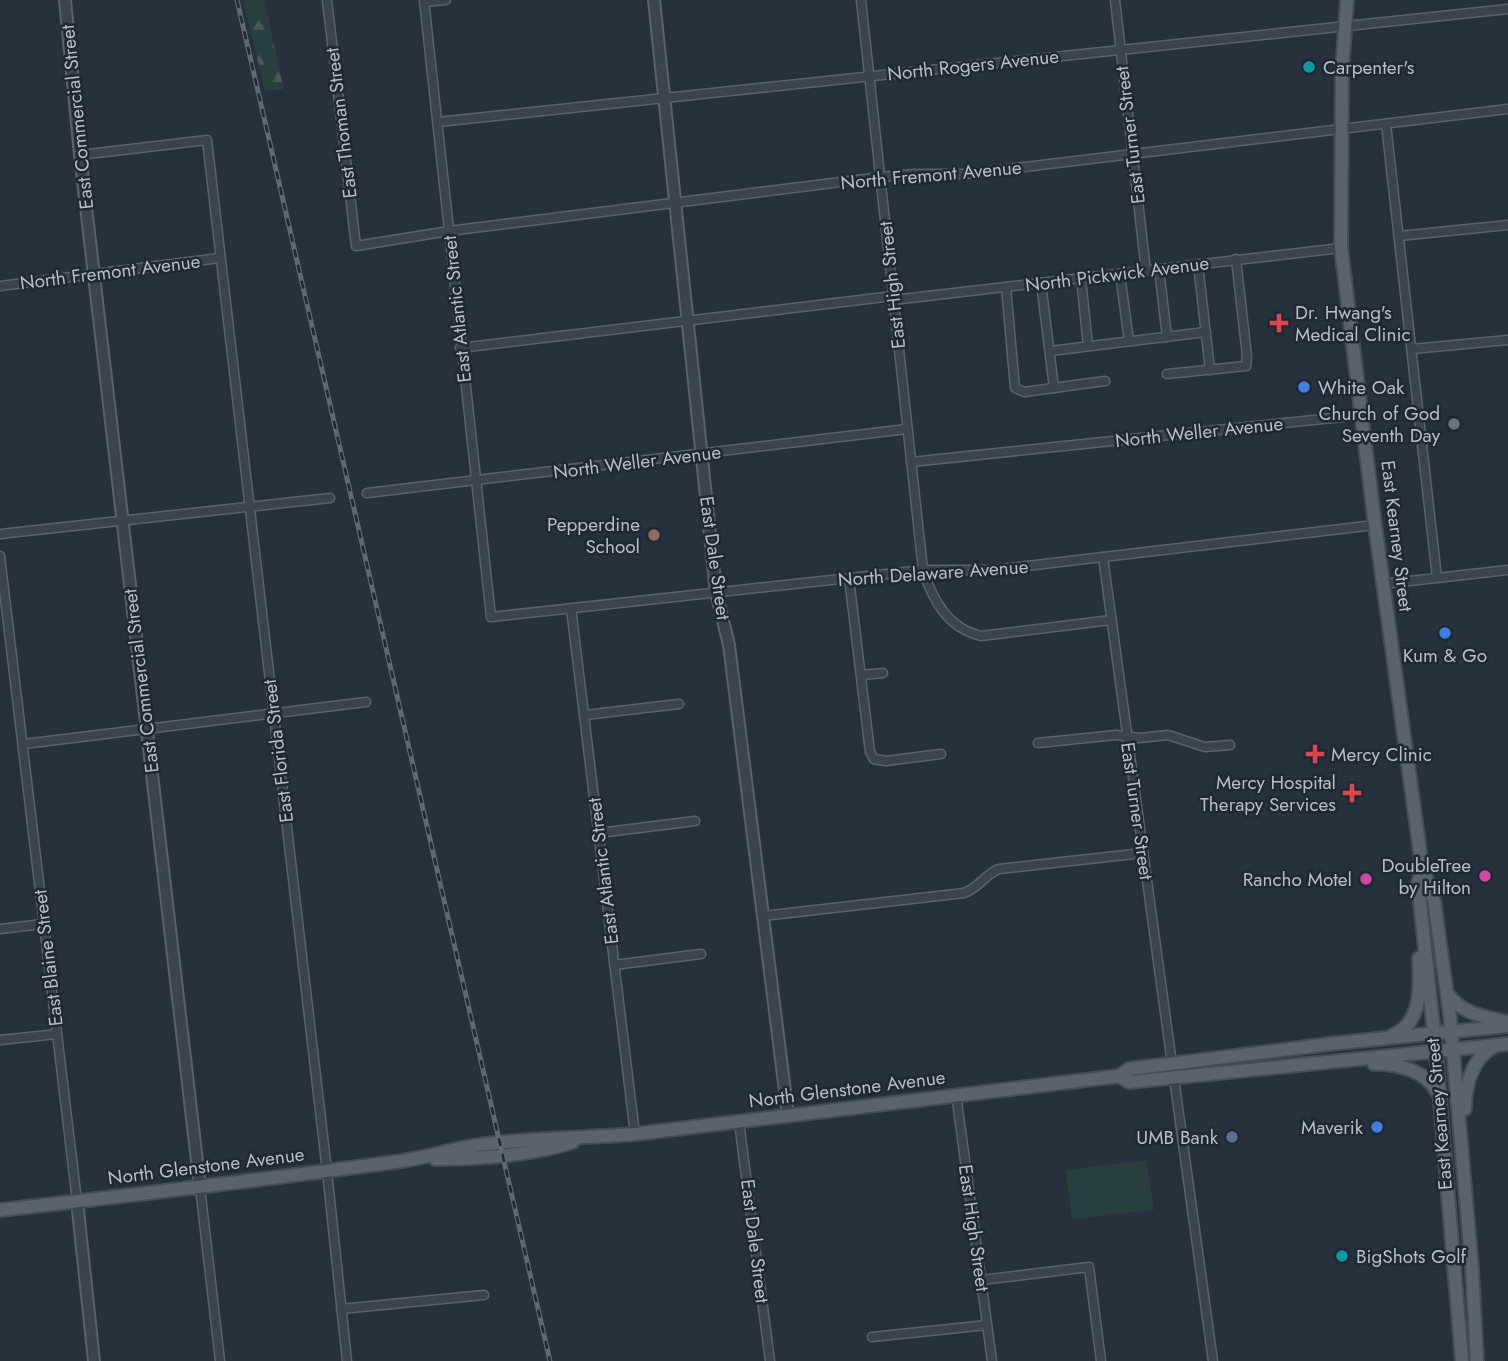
<svg xmlns="http://www.w3.org/2000/svg" width="1508" height="1361" font-family="Jost,sans-serif">
<style>
.green{fill:#293e3f}
.forest{fill:url(#forest-firs)}
.lines{fill:none;stroke-linecap:round;stroke-linejoin:round}
.minor-casing{stroke:#58616c;stroke-width:11}
.tertiary-casing{stroke:#58616c;stroke-width:14}
.primary-casing{stroke:#444c58;stroke-width:16}
.minor{stroke:#3a434f;stroke-width:8}
.tertiary{stroke:#3a434f;stroke-width:10}
.primary{stroke:#59626e;stroke-width:12}
.rail-casing{stroke:#5d6875;stroke-width:5}
.rail{stroke:#1f2834;stroke-width:2.5;stroke-dasharray:8;stroke-linecap:butt}
.culture-dot{fill:#0f9aa8;stroke:#1f2834;stroke-width:2.5}
.health-dot{fill:#e0444e;stroke:#1f2834;stroke-width:2.5}
.shop-dot{fill:#3f7fe0;stroke:#1f2834;stroke-width:2.5}
.worship-dot{fill:#6b7280;stroke:#1f2834;stroke-width:2.5}
.education-dot{fill:#8d6e63;stroke:#1f2834;stroke-width:2.5}
.hotel-dot{fill:#d1479c;stroke:#1f2834;stroke-width:2.5}
.service-dot{fill:#5c6f8a;stroke:#1f2834;stroke-width:2.5}
.labels{text-anchor:middle;dominant-baseline:central;stroke-width:5;stroke-linejoin:round;paint-order:stroke}
.street-label{font-size:19px;fill:#b7bec9;stroke:#1f2834}
.poi-label{font-size:19px;fill:#b7bec9;stroke:#1f2834;text-anchor:end}
</style>
<defs>
<pattern id="forest-firs" width="22" height="20" patternUnits="userSpaceOnUse" patternTransform="scale(1.75)"><rect width="22" height="20" fill="#293e3f"/><path d="M5 1l3.5 6h-7zM16 11l3.5 6h-7z" fill="#465859"/></pattern>
</defs>
<rect width="100%" height="100%" fill="#27313e"/>
<path class="green" d="M1146,1160l8,50 -82,9 -6,-49z"/>
<path class="forest" d="M243,0h21l20,89 -19,2z"/>
<g class="lines">
<g class="minor-casing">
<g id="minor">
<path d="M327,0l29,246 93,-15 432,-54 33,-3h52l542,-65"/>
<path d="M424,0l67,617 432,-47h69l383,-45"/>
<path d="M861,0l62,570c10,31 25,58 58,66l130,-16"/>
<path d="M1115,0l31,271"/>
<path d="M425,2l21,-2"/>
<path d="M438,122l1070,-113"/>
<path d="M1386,124l51,454"/>
<path d="M80,155l127,-15 120,1031 20,190"/>
<path d="M1399,236l109,-11"/>
<path d="M1198,264l12,106"/>
<path d="M1159,269l8,68"/>
<path d="M1120,274l9,67"/>
<path d="M1081,278l7,68"/>
<path d="M1041,283l13,105"/>
<path d="M0,286l219,-28"/>
<path d="M1006,287l9,101 9,4 81,-11"/>
<path d="M893,300l448,-52"/>
<path d="M460,348l433,-52"/>
<path d="M1412,349l96,-9"/>
<path d="M1050,351l156,-19"/>
<path d="M1167,374l79,-8 1,-10 -11,-97"/>
<path d="M911,462l451,-47"/>
<path d="M367,493l540,-64"/>
<path d="M0,534l330,-36"/>
<path d="M0,556l77,645"/>
<path d="M1103,557l69,507"/>
<path d="M849,578l21,174 4,7"/>
<path d="M1383,584l125,-14"/>
<path d="M571,608l64,526"/>
<path d="M862,675l21,-2"/>
<path d="M585,715l94,-11"/>
<path d="M1038,743l78,-8 23,3 29,-3 37,12 25,-2"/>
<path d="M24,744l342,-42"/>
<path d="M874,759l12,2 55,-7"/>
<path d="M599,833l96,-12"/>
<path d="M763,916l201,-23c15,-5 21,-19 35,-24l144,-16"/>
<path d="M0,929l43,-5"/>
<path d="M614,965l87,-11"/>
<path d="M0,1040l57,-6"/>
<path d="M1174,1078l39,283"/>
<path d="M956,1094l36,267"/>
<path d="M739,1122l31,239"/>
<path d="M200,1187l20,174"/>
<path d="M982,1280l107,-13 12,94"/>
<path d="M341,1309l143,-14"/>
<path d="M872,1337l115,-12"/>
</g>
</g>
<g class="tertiary-casing">
<g id="tertiary">
<path d="M65,0l15,155 120,1032"/>
<path d="M654,0l62,592 13,53 59,470"/>
<path d="M77,1201l17,160"/>
</g>
</g>
<g class="primary-casing">
<g id="primary">
<path d="M1347,0l-5,71 -1,177 34,277 47,341 12,34 16,116 22,253 5,92"/>
<path d="M1422,867l-4,16 18,169 26,309"/>
<path d="M1447,993c14,21 38,24 61,29"/>
<path d="M1391,1036c32,-12 29,-50 28,-78"/>
<path d="M1374,1064c22,-1 53,7 63,28"/>
<path d="M1119,1076l10,6 379,-38"/>
<path d="M1465,1109c0,-23 7,-52 30,-63"/>
<path d="M435,1159c45,0 95,-3 138,-17"/>
<path d="M0,1210c134,-15 268,-31 402,-49 29,-4 55,-14 84,-17 50,-6 99,-6 149,-10l484,-58 10,-7 209,-26 170,-17"/>
</g>
</g>
<use href="#minor" class="minor"/>
<use href="#tertiary" class="tertiary"/>
<use href="#primary" class="primary"/>
<g class="rail-casing">
<path id="rail" d="M237,0l313,1361"/>
</g>
<use href="#rail" class="rail"/>
</g>
<g class="culture-dot">
<circle cx="1309" cy="67" r="7"/>
<circle cx="1342" cy="1256" r="7"/>
</g>
<g class="health-dot">
<path d="M1275.5 312.5h7v7h7v7h-7v7h-7v-7h-7v-7h7z"/>
<path d="M1311.5 743.5h7v7h7v7h-7v7h-7v-7h-7v-7h7z"/>
<path d="M1348.5 782.5h7v7h7v7h-7v7h-7v-7h-7v-7h7z"/>
</g>
<g class="shop-dot">
<circle cx="1304" cy="387" r="7"/>
<circle cx="1445" cy="633" r="7"/>
<circle cx="1377" cy="1127" r="7"/>
</g>
<circle class="worship-dot" cx="1454" cy="424" r="7"/>
<circle class="education-dot" cx="654" cy="535" r="7"/>
<g class="hotel-dot">
<circle cx="1485" cy="876" r="7"/>
<circle cx="1366" cy="879" r="7"/>
</g>
<circle class="service-dot" cx="1232" cy="1137" r="7"/>
<g class="labels">
<g class="street-label">
<text transform="translate(973 65) rotate(-6)">North Rogers Avenue</text>
<text transform="translate(77 117) rotate(-96)">East Commercial Street</text>
<text transform="translate(341 123) rotate(-97)">East Thoman Street</text>
<text transform="translate(1130 135) rotate(-97)">East Turner Street</text>
<text transform="translate(931 175) rotate(-5)">North Fremont Avenue</text>
<text transform="translate(110 272) rotate(-7)">North Fremont Avenue</text>
<text transform="translate(1117 274) rotate(-7)">North Pickwick Avenue</text>
<text transform="translate(892 285) rotate(-96)">East High Street</text>
<text transform="translate(457 309) rotate(-96)">East Atlantic Street</text>
<text transform="translate(1199 432) rotate(-6)">North Weller Avenue</text>
<text transform="translate(637 462) rotate(-7)">North Weller Avenue</text>
<text transform="translate(1397 536) rotate(83)">East Kearney Street</text>
<text transform="translate(715 558) rotate(82)">East Dale Street</text>
<text transform="translate(933 573) rotate(-4)">North Delaware Avenue</text>
<text transform="translate(141 681) rotate(-97)">East Commercial Street</text>
<text transform="translate(278 751) rotate(-97)">East Florida Street</text>
<text transform="translate(1137 811) rotate(82)">East Turner Street</text>
<text transform="translate(603 871) rotate(-97)">East Atlantic Street</text>
<text transform="translate(48 958) rotate(-97)">East Blaine Street</text>
<text transform="translate(847 1089) rotate(-7)">North Glenstone Avenue</text>
<text transform="translate(1439 1114) rotate(-95)">East Kearney Street</text>
<text transform="translate(206 1166) rotate(-7)">North Glenstone Avenue</text>
<text transform="translate(974 1228) rotate(82)">East High Street</text>
<text transform="translate(755 1241) rotate(83)">East Dale Street</text>
</g>
<g class="poi-label">
<text x="1323" y="67" text-anchor="start">Carpenter's</text>
<text x="1295" y="312" text-anchor="start">Dr. Hwang's<tspan x="1295" dy="22">Medical Clinic</tspan></text>
<text x="1318" y="387" text-anchor="start">White Oak</text>
<text x="1440" y="413">Church of God<tspan x="1440" dy="22">Seventh Day</tspan></text>
<text x="640" y="524">Pepperdine<tspan x="640" dy="22">School</tspan></text>
<text x="1445" y="655" text-anchor="middle">Kum &amp; Go</text>
<text x="1331" y="754" text-anchor="start">Mercy Clinic</text>
<text x="1336" y="782">Mercy Hospital<tspan x="1336" dy="22">Therapy Services</tspan></text>
<text x="1471" y="865">DoubleTree<tspan x="1471" dy="22">by Hilton</tspan></text>
<text x="1352" y="879">Rancho Motel</text>
<text x="1363" y="1127">Maverik</text>
<text x="1218" y="1137">UMB Bank</text>
<text x="1356" y="1256" text-anchor="start">BigShots Golf</text>
</g>
</g>
</svg>
